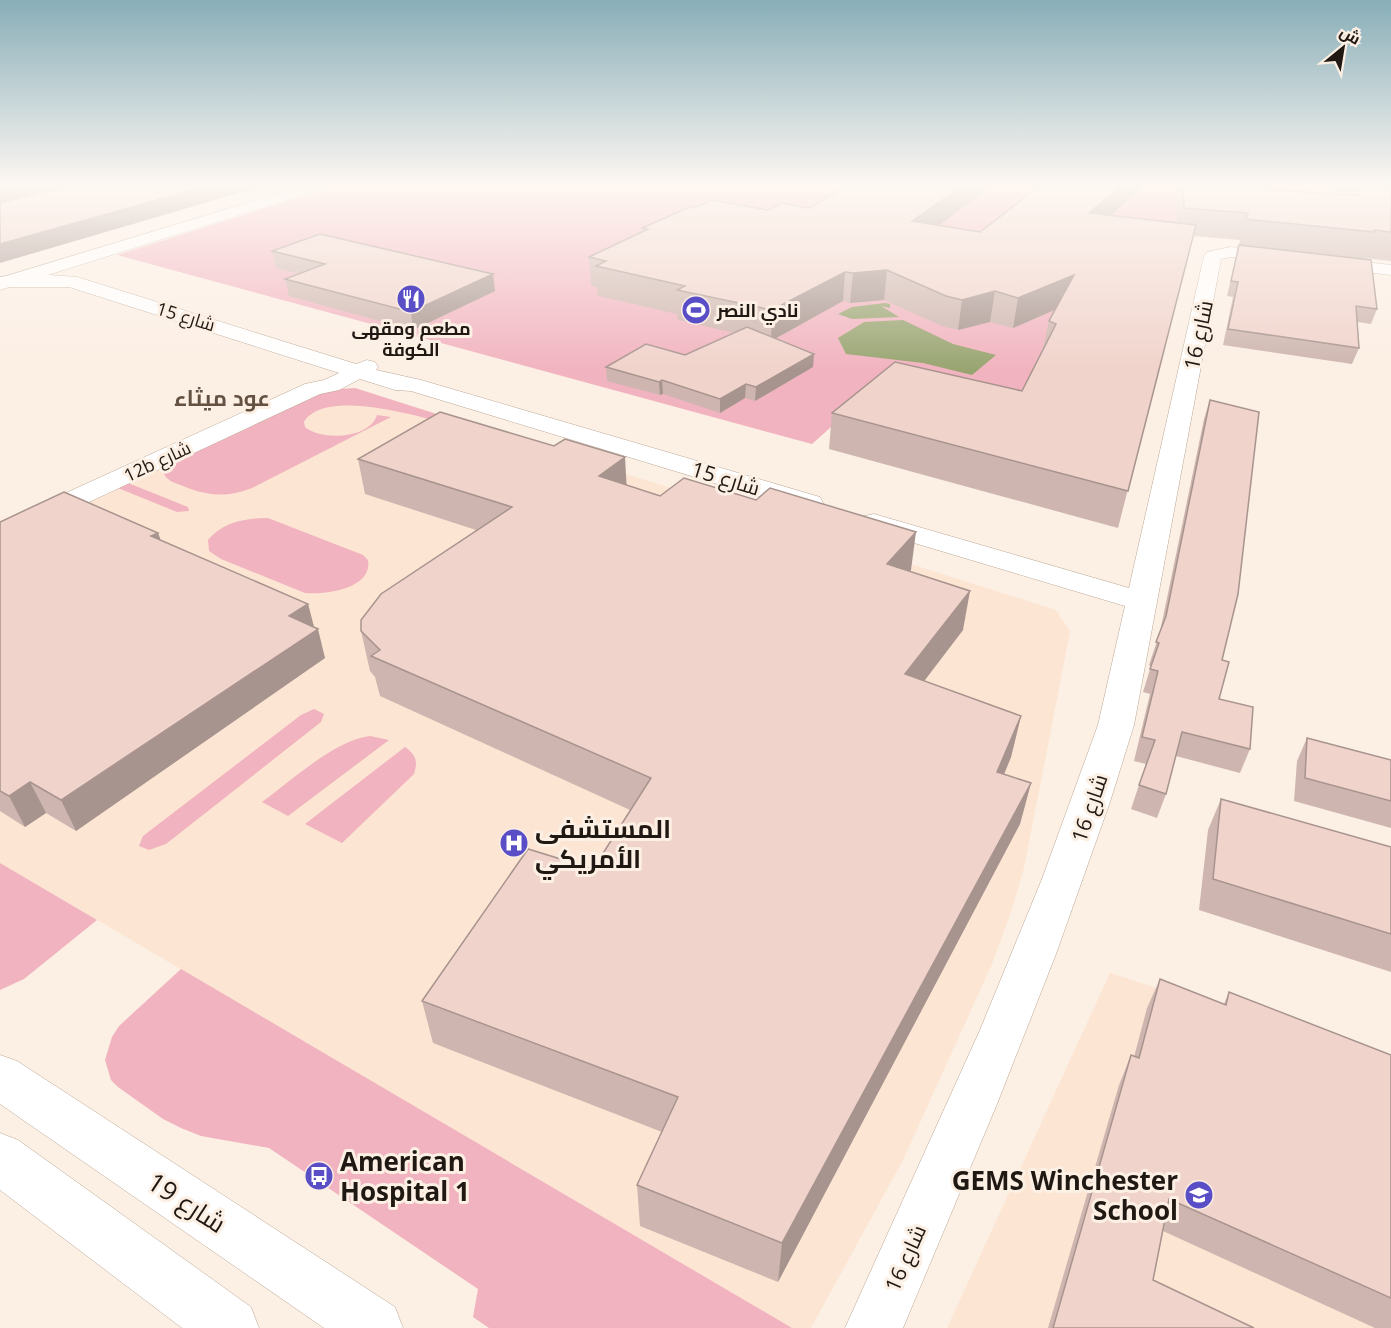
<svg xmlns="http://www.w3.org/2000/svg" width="1391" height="1328" font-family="'Open Sans',Cairo,sans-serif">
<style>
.built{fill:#fce5d2}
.green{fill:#f1b3bf}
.water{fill:#98a470}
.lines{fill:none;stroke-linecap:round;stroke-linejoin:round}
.minor-casing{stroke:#bba795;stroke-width:1}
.major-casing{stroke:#bba795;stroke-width:1}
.minor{fill:#fff;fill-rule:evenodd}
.major{fill:#fff;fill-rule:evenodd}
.wall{fill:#ceb5af;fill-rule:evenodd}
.shaded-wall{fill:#a8948e}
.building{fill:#f0d3cb;stroke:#a8948e;stroke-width:1.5}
.labels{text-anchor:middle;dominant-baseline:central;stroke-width:6;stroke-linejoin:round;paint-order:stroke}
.far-poi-label{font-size:18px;font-weight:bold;fill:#201812;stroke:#fcefe4;text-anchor:start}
.far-street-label{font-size:18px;fill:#201812;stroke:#fcefe4}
.street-label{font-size:21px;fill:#201812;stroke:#fcefe4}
.far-district-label{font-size:22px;font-weight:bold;fill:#635141;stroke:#fcefe4}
.near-poi-label{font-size:26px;font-weight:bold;fill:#201812;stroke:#fcefe4;text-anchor:start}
.near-street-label{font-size:26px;fill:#201812;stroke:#fcefe4}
</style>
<rect width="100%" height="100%" fill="#fcefe4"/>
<g class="built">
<path d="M355,388l701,222 14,22 -46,236 -13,44 -19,52 -89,196 -92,168h-19l-792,-465v-318l328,-155z"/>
<path d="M1110,973l281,90v265h-444z"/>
</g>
<g class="green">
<path d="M339,185h988l19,35 -165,13 -163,187 -141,-34 -65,58 -695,-189z"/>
<path d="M355,388l204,65 -16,3c-43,-14 -211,-81 -239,-34l1,5c16,14 65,12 72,-12l14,2 -139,71c-26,10 -44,8 -69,-2 -7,-3 -15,-4 -19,-12l4,-9 160,-75z"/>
<path d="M128,483l60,24 1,4 -12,1 -59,-24z"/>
<path d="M268,518l95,37 5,5c5,29 -43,35 -63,33l-84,-34 -12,-8 -1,-11c14,-18 38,-22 60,-22z"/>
<path d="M314,709l10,5 -3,8 -155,122 -17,6 -10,-4 4,-10 158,-121z"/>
<path d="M370,736l19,4 -101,76 -26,-14c29,-21 73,-62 108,-66z"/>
<path d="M405,747c11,8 13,14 9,27l-72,69 -37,-19z"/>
<path d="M0,863l97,57 -73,59 -24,11z"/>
<path d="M181,969l611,359h-303l-16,-11 5,-28 -209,-141 -68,-12 -20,-8 -18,-9 -45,-32 -7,-7 -6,-20 7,-23 7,-11z"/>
</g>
<g class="water">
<path d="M885,303l5,1v4l-9,-2 18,11 -47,2 -14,-5 14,-7z"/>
<path d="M903,320l50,24 43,11 -24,20 -49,-12 -77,-9 -8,-16 26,-16z"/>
</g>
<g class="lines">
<g class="minor-casing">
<g id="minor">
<path d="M1231,247l50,5 6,1 3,4 -3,4 -6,1 -50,-5 -10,2 -87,466 -24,77 -54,152 -59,150 -94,224h-58l135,-298 62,-151 56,-154 27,-119 -261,-78 -4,-6 4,-6 10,-2 255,74 75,-332 3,-4z"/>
<path d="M1329,258l62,7v10l-68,-8 -3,-4 3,-4z"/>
<path d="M35,274l42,3 279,87 11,-4 8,2 3,5 -2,3 45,10 399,117 3,6 -3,6 -10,2 -10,-2 -389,-118 -16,-1 -35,-11 -21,11 -19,4 -310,145 -10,2v-18l305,-139 19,-4 15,-7 -270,-86h-69v-10z"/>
</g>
</g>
<g class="major-casing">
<g id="major">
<path d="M306,185h21l-2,3 -325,102v-12z"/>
<path d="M0,1055l17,6 378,246 8,21h-79l-324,-224z"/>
<path d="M0,1133l18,7 233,167 8,21h-77l-182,-138z"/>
</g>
</g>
<use href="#minor" class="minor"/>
<use href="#major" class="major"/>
</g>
<g class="wall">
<path d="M1041,185h218l1,4 77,6 -4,-10h58v76l-26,-3 -1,1 13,50 -6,15 -14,-2 2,26 -7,16 -129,-19 10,-48 -6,-1 13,-56 -47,-4 -75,292 -289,-79 3,-36 190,-22 21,-42 6,-28 6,-11 -42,18 -23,-6 -32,8 -16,-4 -58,-26 -34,3 -7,-2 -67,37 38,16 -1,13 -58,34 -10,-3 -25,15 -57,-19 -3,1 -53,-14 -1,-14 79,-12 49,-22 -56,-13 -1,-6 -79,-18 -1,-9 -6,-1 -2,-29 53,-25v-4l126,-18 41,-2 177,-18 -47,35 41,7zM1144,185l32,3 1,35 -66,-8z"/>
<path d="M272,251l223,40 -82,39 -124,-34 -4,-17 15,-5 -24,-6z"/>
<path d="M1210,400l12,260 -3,39 31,50 -10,24 -64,-17 -10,38 -9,24 -26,-9 15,-45 -12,-3 16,-67 -7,-2 8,-26 -2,-1 11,-33 44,-213z"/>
<path d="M358,459l268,26 285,85 -1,2 53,58 -39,51 97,35 -10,41 -7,17 27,9 -11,41 -242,458 -138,-56 -3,-41 25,-53 -229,-89 -11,-42 171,-132 37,-59 -250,-114 -5,-19 -5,-6 -9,-40 115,-101 -111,-36z"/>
<path d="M0,522l158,11 3,8 147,63 6,23 11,31 -249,173 -30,-18 -21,14 -25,-16z"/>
<path d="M1307,738l84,22v68l-97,-27 3,-40z"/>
<path d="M1221,799l170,48v125l-192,-62 9,-80z"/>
<path d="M1160,979l64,25 5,-12 162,63v273h-16l-212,-97 -10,49 101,48h-206l71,-243 12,-30 3,2 13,-49z"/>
</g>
<g class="shaded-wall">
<path d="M18,185h66l-84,21v-17z"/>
<path d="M210,185h56l-266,78v-19z"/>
<path d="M963,185h24l-1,5 -77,58 3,-27z"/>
<path d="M1122,185h22l-60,55 5,-27z"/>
<path d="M887,270l-3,30 -34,3 3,-30z"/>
<path d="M845,272l-2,29 -72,40 1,-31z"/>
<path d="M493,274l2,17 -82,39 -2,-18z"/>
<path d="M1074,275l-6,29 -55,24 5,-30z"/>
<path d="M995,291l-5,31 -32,8 4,-30z"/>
<path d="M814,354l-1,13 -58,34 1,-14z"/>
<path d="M662,380l1,14 -3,1 -1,-13z"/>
<path d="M746,384l-1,14 -25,15v-14z"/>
<path d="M625,457l2,36 -28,-17z"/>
<path d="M916,532l-5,38 -29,33 5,-39z"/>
<path d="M158,533l10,28 -17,-25z"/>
<path d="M970,591l-7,39 -64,84 6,-40z"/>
<path d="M308,604l7,27 3,-2 7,29 -249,173 -15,-31 228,-184z"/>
<path d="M1021,716l-10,41 -23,57 9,-42z"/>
<path d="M30,782l16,31 -21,14 -16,-31z"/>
<path d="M1031,783l-11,41 -242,458 4,-39z"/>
</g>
<g class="building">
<path d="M0,185h18l-18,4z"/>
<path d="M72,185h138l-210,59v-41z"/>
<path d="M849,185h114l-51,36 68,11 61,-47h81l-33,28 107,12 -68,266 -296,-78 63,-51 127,29 34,-67 -7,-3 25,-46 -56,23 -23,-7 -33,9 -16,-4 -59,-26 -34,3 -8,-1 -73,38 -95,-20 8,-4 -89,-20 10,-5 -17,-4 59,-28 -6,-1 48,-21 10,-1 11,-6 57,10 13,-7 28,5z"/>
<path d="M1183,185h76l1,4 100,7 -7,-11h38v47l-17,-2v2l-128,-13 2,-6 -64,-5z"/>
<path d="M320,234l173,40 -82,38 -126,-33 40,-15 -53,-13z"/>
<path d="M1239,245l132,15 6,49 -21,-3 3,42 -131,-19 10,-47 -7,-1z"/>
<path d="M747,327l67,27 -58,33 -10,-3 -26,15 -58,-19 -3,2 -53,-15 40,-23 39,11z"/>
<path d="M1210,400l49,12 -21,182 -16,66 7,2 -10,37 34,8 -3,42 -68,-17 -16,62 -27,-9 16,-45 -13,-3 16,-66 -8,-2 9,-26 -3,-1 10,-26z"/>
<path d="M440,412l114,34 11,-7 60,18 -26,19 61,20 24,-18 72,22 14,-12 146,44 -29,32 83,27 -65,83 116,42 -24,56 34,11 -249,460 -145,-58 41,-88 -256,-96 106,-152 65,20 58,-91 -280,-122 9,-6 -19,-19v-11l20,-26 131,-87 -154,-48z"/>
<path d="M64,492l94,41 -7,3 157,68 -19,12 29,13 -257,171 -31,-18 -21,14 -9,-5v-269z"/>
<path d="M1307,738l84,22v41l-86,-23z"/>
<path d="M1221,799l170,48v87l-178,-55z"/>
<path d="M1160,979l66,26 3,-13 162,63v243l-222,-99 -16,81 101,48h-201l78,-273 8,3z"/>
</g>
<linearGradient id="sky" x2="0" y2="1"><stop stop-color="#88aeb8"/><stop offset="0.5" stop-color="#fef8f3"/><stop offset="1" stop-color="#fef8f3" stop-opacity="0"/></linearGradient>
<rect width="1391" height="371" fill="url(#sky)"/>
<defs>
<g id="restaurant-disc" transform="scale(1.5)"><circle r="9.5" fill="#594ec6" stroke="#fcefe4"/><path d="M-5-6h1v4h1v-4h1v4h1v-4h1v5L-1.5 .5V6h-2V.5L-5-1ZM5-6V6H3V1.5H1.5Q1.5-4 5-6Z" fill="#fff"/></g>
<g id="stadium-disc" transform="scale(1.5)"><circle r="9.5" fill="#594ec6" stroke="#fcefe4"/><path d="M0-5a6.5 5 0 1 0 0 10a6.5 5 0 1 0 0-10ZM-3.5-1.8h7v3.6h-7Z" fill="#fff"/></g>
<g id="hospital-disc" transform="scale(1.5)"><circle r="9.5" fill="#594ec6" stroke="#fcefe4"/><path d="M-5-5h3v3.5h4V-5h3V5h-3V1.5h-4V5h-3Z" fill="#fff"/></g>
<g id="bus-disc" transform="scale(1.5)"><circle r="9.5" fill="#594ec6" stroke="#fcefe4"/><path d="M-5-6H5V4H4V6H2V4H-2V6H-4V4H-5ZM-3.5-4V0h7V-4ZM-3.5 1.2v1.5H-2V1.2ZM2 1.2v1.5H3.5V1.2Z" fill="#fff"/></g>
<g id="school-disc" transform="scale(1.5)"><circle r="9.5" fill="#594ec6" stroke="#fcefe4"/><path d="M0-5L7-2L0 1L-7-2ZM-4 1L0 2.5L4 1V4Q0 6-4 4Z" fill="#fff"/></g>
</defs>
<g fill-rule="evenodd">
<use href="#restaurant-disc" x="411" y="299"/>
<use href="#stadium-disc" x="696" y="310"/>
<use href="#hospital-disc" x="514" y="843"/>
<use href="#bus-disc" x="319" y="1176"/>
<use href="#school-disc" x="1199" y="1195"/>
</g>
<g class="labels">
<g class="far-poi-label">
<text x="717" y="310">نادي النصر</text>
<text x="411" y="328" text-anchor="middle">مطعم ومقهى<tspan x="411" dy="21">الكوفة</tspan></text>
</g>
<g class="far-street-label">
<text transform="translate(186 316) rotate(17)">شارع 15</text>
<text transform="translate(157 461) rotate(-25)">12b شارع</text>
</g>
<g class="street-label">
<text transform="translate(1198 335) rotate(-78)">شارع 16</text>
<text transform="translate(726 478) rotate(17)">شارع 15</text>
<text transform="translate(1089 808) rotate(-71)">شارع 16</text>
<text transform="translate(905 1258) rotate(-66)">شارع 16</text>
</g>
<g class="far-district-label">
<text x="222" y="397">عود ميثاء</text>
</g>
<g class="near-poi-label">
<text x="535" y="828">المستشفى<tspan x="535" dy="30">الأمريكي</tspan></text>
<text x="340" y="1161">American<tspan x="340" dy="30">Hospital 1</tspan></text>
<text x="1178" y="1180" text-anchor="end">GEMS Winchester<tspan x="1178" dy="30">School</tspan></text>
</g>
<g class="near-street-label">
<text transform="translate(187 1202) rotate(33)">شارع 19</text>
</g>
</g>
<g transform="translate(1343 48) rotate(30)" stroke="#fcefe4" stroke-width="4.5" paint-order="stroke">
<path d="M0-4.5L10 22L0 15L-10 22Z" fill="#201812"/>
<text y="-9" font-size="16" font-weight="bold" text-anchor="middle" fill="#201812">ش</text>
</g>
</svg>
